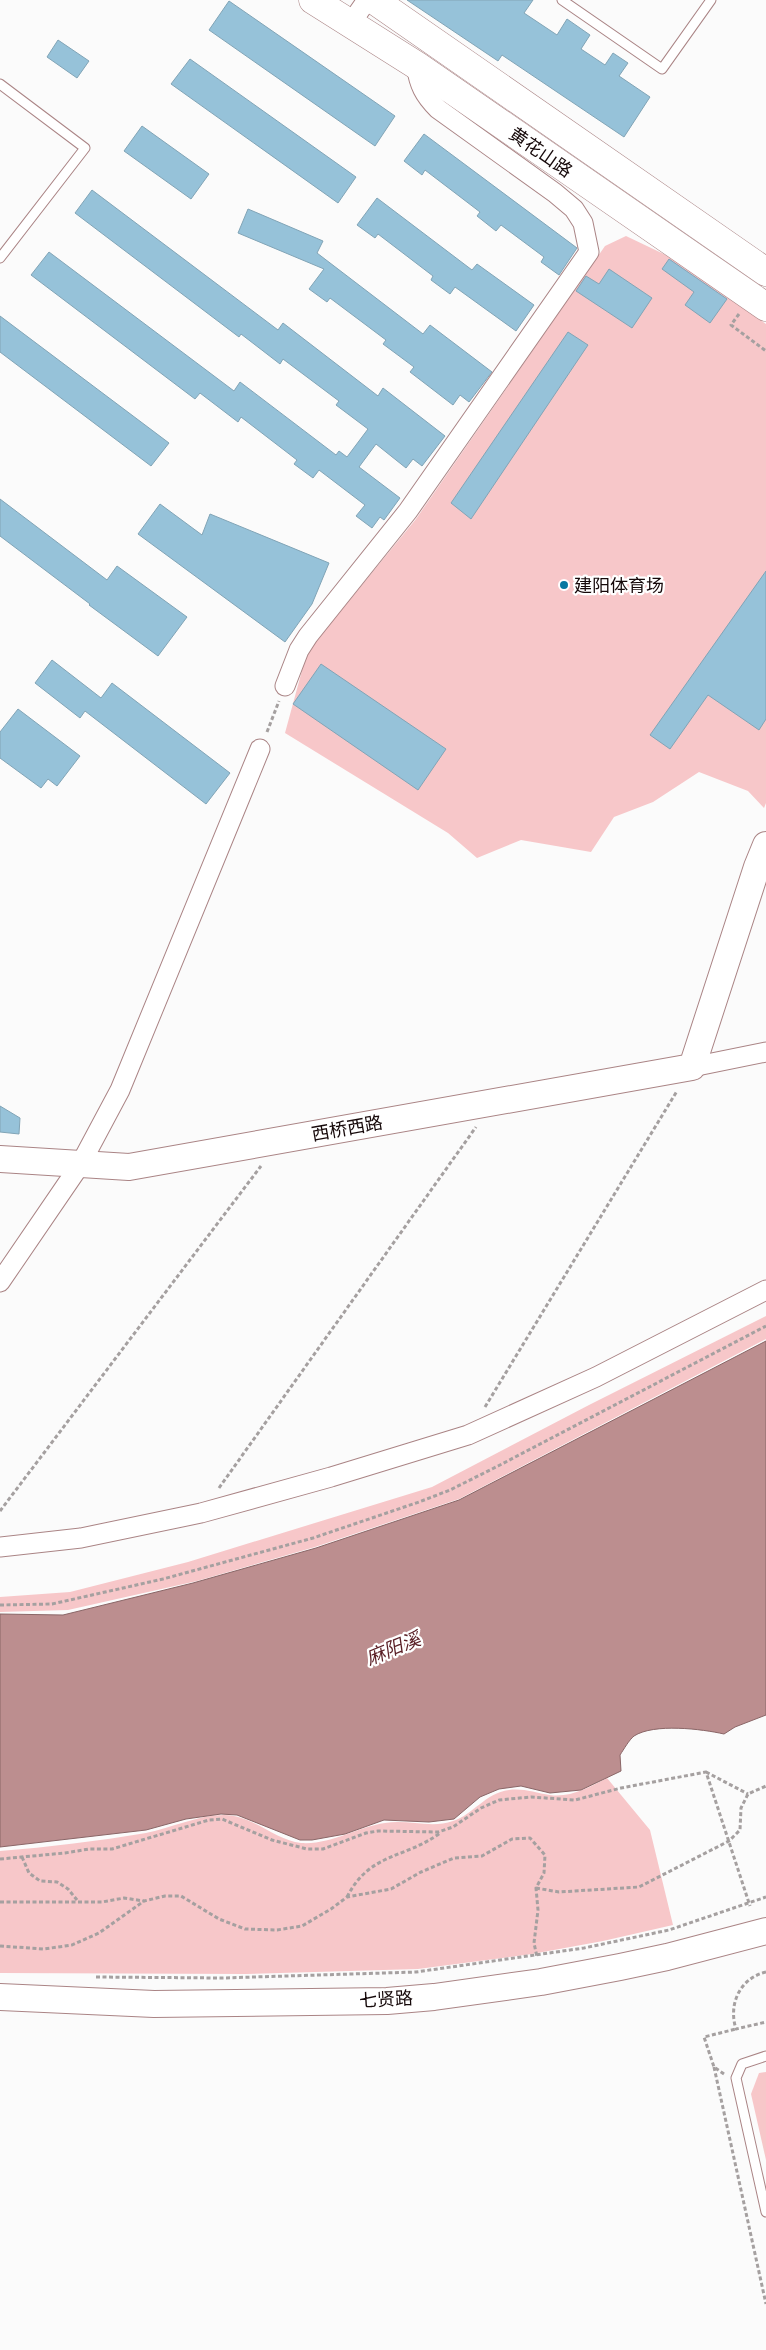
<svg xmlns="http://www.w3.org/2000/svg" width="766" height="2350" font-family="'Asap Condensed','Noto Sans SC',sans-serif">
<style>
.green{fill:#f7c7c9}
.water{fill:#bc8e8f;stroke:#8a6667}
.building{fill:#96c2d9;stroke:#81a4b6}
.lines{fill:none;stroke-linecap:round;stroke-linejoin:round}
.lane-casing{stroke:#aa8485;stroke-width:11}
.street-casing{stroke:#aa8485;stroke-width:21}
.secondary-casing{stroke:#aa8485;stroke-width:28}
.primary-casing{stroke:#aa8485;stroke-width:29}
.path{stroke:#a5a0a0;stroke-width:3;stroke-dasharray:4 2.5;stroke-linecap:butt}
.lane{stroke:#fff;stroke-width:9}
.street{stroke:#fff;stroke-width:19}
.secondary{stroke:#fff;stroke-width:26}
.primary{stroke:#fff;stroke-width:28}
.poi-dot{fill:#0678a2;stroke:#fff;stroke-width:2}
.labels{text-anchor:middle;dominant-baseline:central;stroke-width:4.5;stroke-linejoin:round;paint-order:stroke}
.street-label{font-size:18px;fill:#16090a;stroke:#fff}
.poi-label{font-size:18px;fill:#16090a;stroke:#fff;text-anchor:start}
.water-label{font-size:19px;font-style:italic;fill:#5a1f26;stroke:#fff}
</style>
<rect width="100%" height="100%" fill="#fbfbfb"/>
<g class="green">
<path d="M626,236l44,21 96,67v479l-2,5 -16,-17 -49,-19 -46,30 -39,15 -23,35 -70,-12 -44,18 -29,-25 -163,-100 22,-81 109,-133 189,-273z"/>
<path d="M766,1316v23l-307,160 -144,48 -118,34 -129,29 -68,2v-15l70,-5 118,-30 244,-75 157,-82z"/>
<path d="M607,1778l43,52 23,95 -70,16 -71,13 -114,15 -172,5 -246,-1v-122c49,-4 98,-10 146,-18 26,-5 51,-18 78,-18 29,0 52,26 77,28 30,2 56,-16 84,-20 23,-4 46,6 68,-2 20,-6 32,-28 56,-31 14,-2 27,3 41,5 20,3 40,-8 57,-17z"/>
<path d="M766,2072v88l-15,-66 8,-21z"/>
</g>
<path class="water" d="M766,1341v374l-31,12 -11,7c-22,-5 -70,-11 -90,2 -5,4 -10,13 -14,19l1,16 -40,19 -31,3 -29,-7 -22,3 -19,8 -26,22 -25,3 -45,-2 -39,14 -33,6h-12l-63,-25 -16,-1 -35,5 -40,11 -146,17v-233l63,1 130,-32 123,-35 143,-48z"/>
<g class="building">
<path d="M407,0h126l-9,13 33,22 10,-16 23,16 -9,14 24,16 8,-12 15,10 -9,13 31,21 -26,40 -122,-82 -4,6z"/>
<path d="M229,1l166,115 -20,30 -166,-116z"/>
<path d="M58,40l31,21 -12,17 -30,-21z"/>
<path d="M190,59l166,118 -18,26 -167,-119z"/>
<path d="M142,126l67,48 -18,25 -67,-48z"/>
<path d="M424,134l153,114 -18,27 -18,-13 3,-5 -43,-32 -5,6 -19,-15 3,-4 -55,-42 -3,5 -18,-14z"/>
<path d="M92,190l186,140 5,-7 95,73 5,-8 62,48 -23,30 -9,-7 -7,9 -30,-24 -17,23 41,31 -16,22 -4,-3 -8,11 -16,-12 9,-11 -46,-35 -6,8 -19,-14 3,-4 -56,-43 -3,5 -38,-29 -5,6 -164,-124 18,-23 185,139 6,-9 96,73 3,-4 8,6 21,-28 -32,-24 3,-4 -56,-42 -3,5 -39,-30 -2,3 -164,-124z"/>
<path d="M377,198l95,72 5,-6 57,41 -18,26 -61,-44 -5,7 -19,-14 2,-4 -55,-42 -3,4 -18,-13z"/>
<path d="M248,209l75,32 -6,12 106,81 7,-9 62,47 -23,30 -9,-7 -7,10 -43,-33 4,-5 -31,-23 3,-4 -56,-42 -3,4 -18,-13 15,-20 -86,-36z"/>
<path d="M669,259l58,40 -17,24 -25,-18 9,-13 -32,-23z"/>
<path d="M609,269l43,29 -20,30 -56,-37 10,-15 13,8z"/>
<path d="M0,316l169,127 -18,23 -151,-114z"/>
<path d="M568,332l20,13 -117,174 -20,-16z"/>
<path d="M0,499l107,81 10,-14 70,51 -29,39 -69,-51 1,-1 -90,-68z"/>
<path d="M160,504l42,31 8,-21 119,49 -17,41 -27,38 -147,-108z"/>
<path d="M766,571v148l-7,11 -51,-35 -38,54 -20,-14z"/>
<path d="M52,660l49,38 11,-15 118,90 -24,31 -121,-93 -5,7 -45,-35z"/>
<path d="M321,664l125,85 -28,41 -125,-86z"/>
<path d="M18,709l62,47 -23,30 -9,-7 -7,9 -41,-30v-26z"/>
<path d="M0,1106l20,12 -1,16 -19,-2z"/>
</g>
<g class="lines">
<g class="lane-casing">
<g id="lane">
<path d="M562,0l100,69 49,-69"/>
<path d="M0,84l85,64 -85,110"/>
<path d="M766,2056l-24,8 -6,14 30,134"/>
</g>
</g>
<g class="street-casing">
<g id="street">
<path d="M351,23l16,-23"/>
<path d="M285,686l14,-36 9,-14 100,-125 181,-259 -6,-29 -9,-14 -19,-16 -117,-84c-14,-14 -19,-24 -22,-44"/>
<path d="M692,1067l74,-15"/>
<path d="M0,1282l80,-117 40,-75 140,-341"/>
<path d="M0,1547l81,-9 120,-25 130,-36 137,-42 128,-58 170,-87"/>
</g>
</g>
<g class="secondary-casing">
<g id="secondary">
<path d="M0,1159l129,8 563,-100 65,-200 9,-22"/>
<path d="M0,1997l154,7 233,-3 47,-4 107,-15 79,-15 47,-10 99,-26"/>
</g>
</g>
<g class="primary-casing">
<g id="primary">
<path d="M313,0l103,65 350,242"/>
<path d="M374,0l392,272"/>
</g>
</g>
<g class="path">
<path d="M739,314l-8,11 35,26"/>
<path d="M267,732l12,-31"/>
<path d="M485,1407l192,-316"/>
<path d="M219,1488l257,-361"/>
<path d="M0,1511l261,-345"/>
<path d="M0,1605l52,-1 111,-25 150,-41 106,-36 31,-12 48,-24 268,-140"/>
<path d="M706,1772l42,22"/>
<path d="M22,1857l7,16 11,8 17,1 11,7 9,11"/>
<path d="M0,1859l65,-6 24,-4h23l97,-29 13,-1 50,21 35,9h16l43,-16 12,-2 60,1 15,-5 28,-19 18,-8 32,-3 44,3 46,-12 85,-16 44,134"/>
<path d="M536,1888l23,4 80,-5 90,-46 11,-11 1,-22 7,-14 18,-8"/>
<path d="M347,1897c23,-45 58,-38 93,-64"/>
<path d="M0,1902h102l22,-4 20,3"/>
<path d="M0,1946l44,3 28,-4 27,-12 45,-32 21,-5h16l38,23 26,10 32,1 25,-4 29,-17 16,-12 44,-8 30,-17 33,-14 28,-2 30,-17 18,-1 15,17 -1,18 -8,15 2,22 -4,33 3,14"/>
<path d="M766,1972c-26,6 -38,32 -30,57l30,-7"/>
<path d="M96,1977l126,1 194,-6 168,-24 85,-18 97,-33"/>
<path d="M714,2067l52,237"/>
<path d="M724,2074l-10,-7 -10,-30 32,-8"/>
</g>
<use href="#lane" class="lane"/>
<use href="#street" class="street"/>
<use href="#secondary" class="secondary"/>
<use href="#primary" class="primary"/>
</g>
<circle class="poi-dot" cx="564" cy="585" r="5"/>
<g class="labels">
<g class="street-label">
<text transform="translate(541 152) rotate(35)">黄花山路</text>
<text transform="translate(347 1128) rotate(-10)">西桥西路</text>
<text transform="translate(386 1999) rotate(-3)">七贤路</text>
</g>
<g class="poi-label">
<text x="574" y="585">建阳体育场</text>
</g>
<g class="water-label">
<text transform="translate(393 1648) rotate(-22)">麻阳溪</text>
</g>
</g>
</svg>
